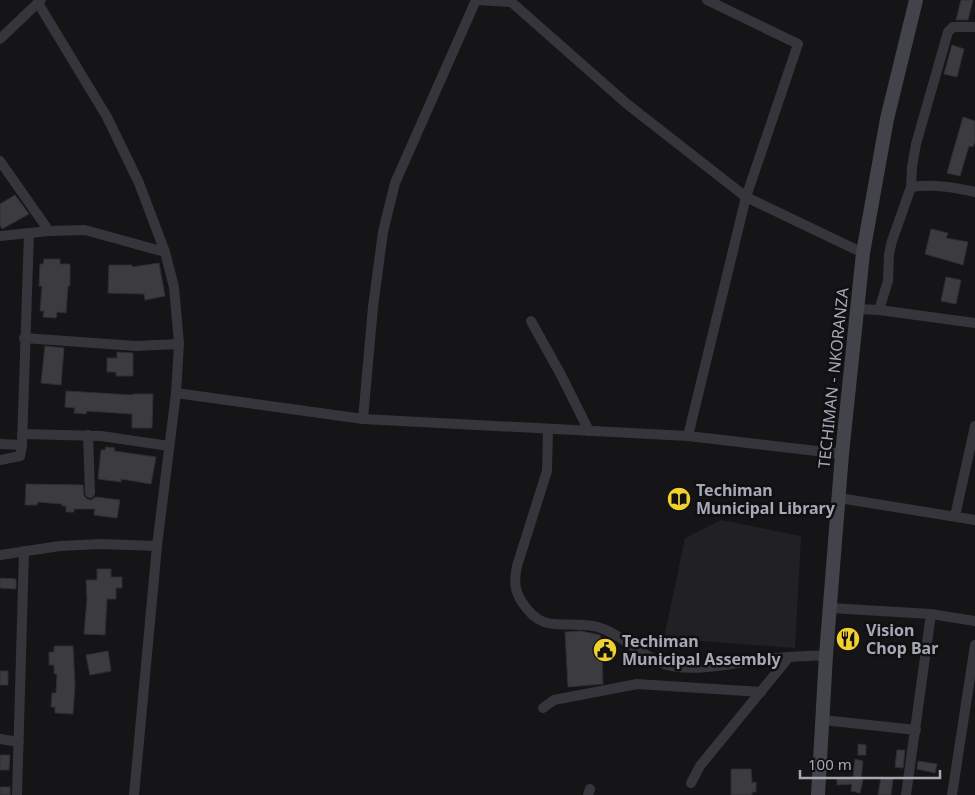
<svg xmlns="http://www.w3.org/2000/svg" width="975" height="795" font-family="'Noto Sans',sans-serif">
<style>
.built{fill:#212023}
.building{fill:#3c3c40;stroke:#2f2e32}
.lines{fill:none;stroke-linecap:round;stroke-linejoin:round}
.street{stroke:#35353b;stroke-width:10}
.secondary{stroke:#43444b;stroke-width:14}
.labels{text-anchor:middle;dominant-baseline:central;stroke-width:5;stroke-linejoin:round;paint-order:stroke}
.street-label{font-size:16px;fill:#a6a8b6;stroke:#100f11}
.poi-label{font-size:16px;font-weight:bold;fill:#a6a8b6;stroke:#100f11;text-anchor:start}
</style>
<rect width="100%" height="100%" fill="#151416"/>
<path class="built" d="M721,520l80,16 -6,112 -131,-10 21,-100z"/>
<g class="building">
<path d="M961,0h12l-5,20h-12z"/>
<path d="M952,45l12,4 -7,28 -13,-3z"/>
<path d="M963,117l12,4v21l-2,5 -4,-1 -9,30 -13,-3z"/>
<path d="M15,195l14,19 -27,15 -2,-4v-21z"/>
<path d="M931,229l17,4 -2,5 22,4 -5,23 -38,-11z"/>
<path d="M44,259h16v5h10v22h-2l-2,27 -9,-1 -1,6 -13,-1 1,-6h-4l2,-25h-3l1,-22h3z"/>
<path d="M159,263l6,33 -20,4 -1,-6 -36,-1 1,-28h23v2z"/>
<path d="M946,277l15,3 -5,24 -15,-3z"/>
<path d="M45,346l19,2 -3,37 -20,-2z"/>
<path d="M117,352l16,1v23h-17v-4h-9v-14h10z"/>
<path d="M66,391l66,4 1,-1h20l-1,34h-20v-14l-45,-3 -1,3 -12,-1 1,-5 -10,-1z"/>
<path d="M106,447l9,1 -1,3 42,6 -5,27 -30,-5v3l-23,-3 3,-29h4z"/>
<path d="M26,484l57,1 1,11 3,3 4,1 5,-3 24,3 -3,18 -23,-3 1,-6h-21v3h-8v-6h-4v-2l-24,-2 -1,3h-12z"/>
<path d="M97,569h14v8h11v11h-6v11h-9l-2,36 -21,-1 3,-35 -1,-19h11z"/>
<path d="M0,578l16,1v10l-16,-1z"/>
<path d="M581,631l19,4 1,7h8v13h-7l1,29 -35,3 -3,-55z"/>
<path d="M54,646h19l2,38 -2,30 -18,-1v-6h-4l1,-14h4l1,-19h-3v-9h-5v-13h5z"/>
<path d="M108,651l3,20 -21,4 -4,-20z"/>
<rect x="0" y="671" width="8" height="14"/>
<path d="M858,744l8,1v10h-8z"/>
<path d="M897,750h8l-2,18 -8,-1z"/>
<path d="M0,755h10l-1,15h-9z"/>
<path d="M855,759l8,2 -2,18 2,1 -3,13 -9,-2 1,-7 -15,1v-7l16,-1z"/>
<path d="M918,761l19,3 -2,9 -18,-4z"/>
<path d="M731,769h20l1,14 4,-1v10h-4v3h-21z"/>
<path d="M881,777l12,2 -2,16h-13z"/>
<rect x="0" y="787" width="10" height="8"/>
</g>
<g class="lines">
<g class="street">
<path d="M476,0l-81,183 -12,49 -10,75 -10,112 325,17"/>
<path d="M476,0l35,2"/>
<path d="M509,0l118,104 119,93 52,-153 -91,-44"/>
<path d="M0,39l41,-39"/>
<path d="M0,161l49,70"/>
<path d="M911,187c23,-3 42,0 64,5"/>
<path d="M0,236l49,-5 36,-1 80,22 -26,-69 -32,-66 -69,-114"/>
<path d="M857,309l22,1 96,13"/>
<path d="M879,310l9,-29 1,-27 3,-13 19,-54 1,-20 4,-23 32,-112 5,-5h22"/>
<path d="M531,321l30,54 28,56"/>
<path d="M24,338l112,8 43,-2"/>
<path d="M176,393l187,26"/>
<path d="M548,429l-1,42 -30,95c-3,14 -3,24 5,36 21,33 40,18 71,24 25,4 50,33 78,40 12,3 25,2 37,1 27,-3 53,-8 80,-10 13,-1 26,-1 38,-2"/>
<path d="M22,434l79,2 68,10"/>
<path d="M88,435l2,58"/>
<path d="M0,444l22,1"/>
<path d="M842,454l-154,-18 58,-239 117,56"/>
<path d="M0,460l20,-4 2,-11 7,-212"/>
<path d="M839,498l136,22"/>
<path d="M955,516l20,-90"/>
<path d="M0,555l60,-9 41,-2 56,2"/>
<path d="M830,608l101,6"/>
<path d="M543,708l11,-8 83,-16 124,8"/>
<path d="M823,720l93,10"/>
<path d="M0,739l19,3"/>
<path d="M691,783l9,-17 89,-109"/>
<path d="M17,795l7,-244"/>
<path d="M134,795l23,-249 19,-153 3,-49 -5,-57 -9,-35"/>
<path d="M588,795l2,-6"/>
<path d="M906,795l25,-181 44,7"/>
<path d="M952,795l23,-150"/>
</g>
<path class="secondary" d="M818,795l8,-140 16,-201 21,-201 24,-134 29,-119"/>
</g>
<defs>
<g id="library-disc" transform="scale(1.25)"><circle r="9.5" fill="#f2d030" stroke="#100f11"/><path d="M-6-4Q-3-5.5-.7-3.5V5Q-3 3-6 4ZM6-4Q3-5.5 .7-3.5V5Q3 3 6 4Z" fill="#111"/></g>
<g id="restaurant-disc" transform="scale(1.25)"><circle r="9.5" fill="#f2d030" stroke="#100f11"/><path d="M-5-6h1v4h1v-4h1v4h1v-4h1v5L-1.5 .5V6h-2V.5L-5-1ZM5-6V6H3V1.5H1.5Q1.5-4 5-6Z" fill="#111"/></g>
<g id="civic-disc" transform="scale(1.25)"><circle r="9.5" fill="#f2d030" stroke="#100f11"/><path d="M-.6-6.5H3V-4.5H.6V-3L4-1V1h2V6H-6V1h2V-1L-.6-3ZM-1.2 2.5V6h2.4V2.5Z" fill="#111"/></g>
</defs>
<g fill-rule="evenodd">
<use href="#library-disc" x="679" y="499"/>
<use href="#restaurant-disc" x="848" y="639"/>
<use href="#civic-disc" x="605" y="650"/>
</g>
<g class="labels">
<g class="street-label">
<text transform="translate(833 378) rotate(-84)">TECHIMAN - NKORANZA</text>
</g>
<g class="poi-label">
<text x="696" y="490">Techiman<tspan x="696" dy="18">Municipal Library</tspan></text>
<text x="866" y="630">Vision<tspan x="866" dy="18">Chop Bar</tspan></text>
<text x="622" y="641">Techiman<tspan x="622" dy="18">Municipal Assembly</tspan></text>
</g>
</g>
<path d="M800 770v8h140v-8" fill="none" stroke="#a6a8b6" stroke-width="2.5"/>
<text x="808" y="770" font-size="15" fill="#a6a8b6" stroke="#100f11" stroke-width="4" paint-order="stroke">100 m</text>
</svg>
